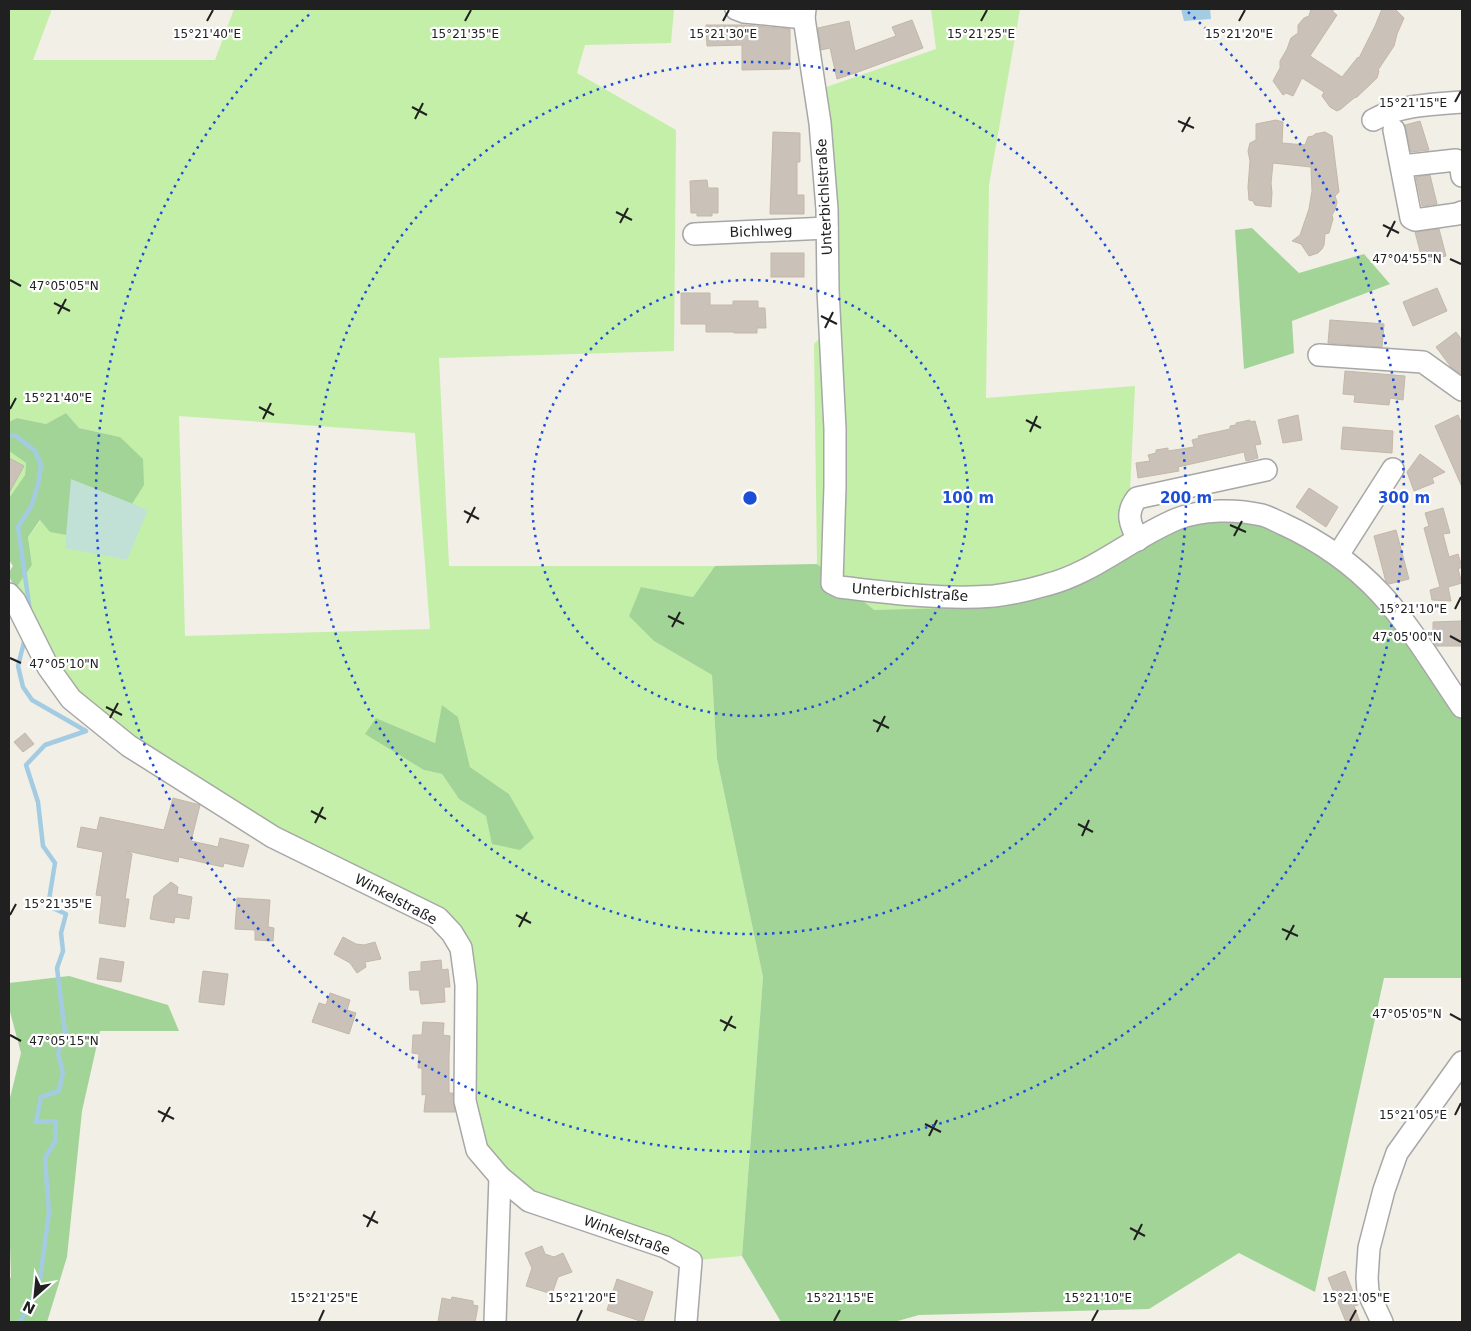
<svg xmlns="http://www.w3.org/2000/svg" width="1471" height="1331" font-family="'DejaVu Sans',sans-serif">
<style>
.grass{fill:#c3efa8;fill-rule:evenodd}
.forest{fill:#a2d497}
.wetland{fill:#c1e1d6}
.water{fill:#a3cce2}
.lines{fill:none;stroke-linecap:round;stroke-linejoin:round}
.stream{stroke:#a3cce2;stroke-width:4.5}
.building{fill:#cac2b8;stroke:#c4b7a7}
.minor-casing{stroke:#a7a7a7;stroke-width:24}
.minor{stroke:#fff;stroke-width:21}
.ticks{fill:none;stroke:#202020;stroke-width:2}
.ring{fill:none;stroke:#1d4ed8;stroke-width:2.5;stroke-dasharray:2.5 5}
.labels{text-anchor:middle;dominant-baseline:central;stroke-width:4.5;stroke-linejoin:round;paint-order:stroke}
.street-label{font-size:14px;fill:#202020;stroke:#fff}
.ticks-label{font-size:12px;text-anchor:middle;fill:#202020;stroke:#fff;stroke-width:4.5;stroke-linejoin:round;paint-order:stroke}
.centre{fill:#1d4ed8;stroke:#fff;stroke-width:2.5}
.ring-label{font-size:15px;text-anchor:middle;font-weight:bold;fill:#1d4ed8;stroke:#fff;stroke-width:4.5;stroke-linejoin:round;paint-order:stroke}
</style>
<rect width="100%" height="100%" fill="#f1efe6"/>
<g class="grass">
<path d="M9,9h43l-19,51h182l19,-51h440l-3,34 -86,2 -8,28 99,57 -2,221 -235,7 10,208h266l-22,31 -52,-10 13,54 58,34 5,84 46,218 -21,279 -45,4 -15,-16 -52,-16 -101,-37 -41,-38 -17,-50 2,-119 -48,-79 -158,-84 -157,-97 -32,-30 -30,-38 -32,-68 16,-23 -4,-28 13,-17 79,-83 -41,-9 -13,-15 -20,11 -29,-6 -8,4zM179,416l236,17 15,196 -245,7zM443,706l15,11 12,50 39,27 24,45 -47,-23 -27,-17 -17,-25 -18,-4 -48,-52 59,25z"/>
<path d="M931,9h89l-31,176 -3,213 149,-12 -5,105 -8,7 2,39 6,17 -86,44 -49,9 -121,4 -57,-47 -3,-220 6,-6v-64l-1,-61 -10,-120 127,-44z"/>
<path d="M9,451l17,12 -1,12 -16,23z"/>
</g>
<g class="forest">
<path d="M1252,228l47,45 65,-19 26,30 -98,37 2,32 -50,16 -9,-139z"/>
<path d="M66,413l13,15 41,9 23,22 1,26 -16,25 -56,26 -22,-4 -10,-12 -12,17 4,28 -16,23c-6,-9 -10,-13 -3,-22l-4,-6v-62l16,-23 1,-12 -17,-12v-29l8,-4 29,6z"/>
<path d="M1209,520l36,2 37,11 44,27 40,33 28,29 68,98v258h-78l-69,314 -76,-39 -90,56 -230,6 -25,7h-113l-39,-66 21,-279 -46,-218 -5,-84 -58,-34 -25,-25 12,-29 52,10 22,-31 102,-2 57,46 121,-3 49,-9 134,-71z"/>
<path d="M442,705l16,12 12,50 39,27 25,44 -14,12 -28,-6 -6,-28 -27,-17 -17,-25 -18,-4 -59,-36 11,-16 59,25z"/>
<path d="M69,976l99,29 11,26h-79l-18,80 -15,146 -20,65h-38v-42l2,-3 -2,-65v-110l12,-49 -12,-45v-25z"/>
</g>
<path class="wetland" d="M71,479l77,31 -21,50 -62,-12z"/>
<path class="water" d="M1181,9h29l1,10 -27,2z"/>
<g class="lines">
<g class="stream">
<path d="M9,435l7,1 19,15 6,14 -3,20 -7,22 -13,20 12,84"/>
<path d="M20,1322l19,-36 10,-73 -4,-55 10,-16 1,-21 -20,1 5,-25 18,-6 4,-19 -5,-18 7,-22 -8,-64 6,-17 -2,-18 5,-19 -18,-8 7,-43 -12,-17 -5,-44 -12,-37 19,-20 41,-14 -54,-31 -9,-13 -5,-21 7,-28"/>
</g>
</g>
<g class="building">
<path d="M1311,9h22v3l4,3 -27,41 32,21 16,-20 1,1 16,-32 7,-17h13l9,9 -7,16 -3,12 -16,24 1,1 -2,7 -20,19 -3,1 -13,11 -4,2 -7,-4 -8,-11 2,-4 -22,-14 -9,18 -7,-3 -3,2 -10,-14 7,-13v-7l7,-12 4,-11 7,-5v-8l6,-7 5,-2z"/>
<path d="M912,20l11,28 -65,24 -21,7 -7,-31 -9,2 -3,-22 31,-7 6,30 41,-15 -4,-9z"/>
<path d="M706,25h39l45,4v40l-48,1v-25l-35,1z"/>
<path d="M1276,120l7,2 -1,21 23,2 3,-8 5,-1 2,-2 10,-2 7,4 7,56 -4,4 2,6 -2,8 -3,5 1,4 -4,14 -4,1 -1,11 -2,4 -4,4 -9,3 -8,-12 -9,-3 8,-6 9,-26 3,-18 -1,-24 -38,-4 -2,20 1,10 -1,14 -16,-2 -2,-4 -4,-1 -1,-13 2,-26 -2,-10 2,-8 6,-3v-16z"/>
<path d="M1420,121l9,29 -18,2 -6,-27z"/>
<path d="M773,132l27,1v29h-3v33h7v19h-34z"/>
<path d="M1430,175l7,29 -15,2 -6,-29z"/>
<path d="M707,180l1,8h10v25h-6v3h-15v-3h-6l-1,-32z"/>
<path d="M1439,229l7,27 -23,6 -8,-30z"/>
<rect x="771" y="253" width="33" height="24"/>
<path d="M1437,288l10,23 -34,15 -10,-24z"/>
<path d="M681,293h29v12h23v-4h25v7h7l1,20h-9v5h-23v-1h-28v-8h-25z"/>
<path d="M1330,320l54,4 -2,23 -54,-4z"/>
<path d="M1456,332l6,8v35l-11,-8 -15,-20z"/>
<path d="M1345,371l60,5 -2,24 -13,-2 -1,7 -35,-3 1,-7 -12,-1z"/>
<path d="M1298,415l4,25 -19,3 -5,-23z"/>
<path d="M1458,415l4,9v63l-27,-61z"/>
<path d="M1250,420v2l5,-1 6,23 -6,1 3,13 -12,3 -2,-9 -66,15 1,4 -41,7 -2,-15 14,-2 -2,-6 8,-2v-3l12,-2v3l26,-4 -2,-7 7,-2 -1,-2 32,-7v-3l6,-1v-2z"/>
<path d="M1343,427l50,4 -1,22 -51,-4z"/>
<path d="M1420,454l25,18 -13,6 2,5 -20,8 -7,-19z"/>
<path d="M9,458l15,8 -15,27z"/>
<path d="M1309,488l29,19 -12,20 -30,-20z"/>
<path d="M1443,508l7,25 -7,1 6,23 9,-3 4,13 -4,2 4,14 -14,4 3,14 -19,-1 -2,-10 10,-3 -16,-59 5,-2 -4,-13z"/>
<path d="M1396,530l13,49 -20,5 -3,-2 -12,-46z"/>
<path d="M1462,621v25h-26l-3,-5v-19z"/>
<path d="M25,733l9,11 -11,8 -9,-10z"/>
<path d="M173,798l27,7 -9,36 27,6 2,-9 29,7 -6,22 -19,-4 -1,4 -44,-10 -1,5 -51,-11 5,3 -7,45h4l-4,28 -26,-4 3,-27 -6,-1 7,-43 -26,-5 4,-20 16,3 3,-13 64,13z"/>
<path d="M171,882l7,5 -1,7 15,3 -3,22 -14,-2 -1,6 -24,-4 4,-23z"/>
<path d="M237,898l33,2 -2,27 6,1 -1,13 -18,-1v-10l-20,-1z"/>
<path d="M343,937l13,7 8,1 11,-3 6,17 -16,3 1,5 -9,6 -7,-10 -16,-9z"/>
<path d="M100,958l24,4 -3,20 -24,-3z"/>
<path d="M441,960l1,10 6,-1 2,18h-6l1,15 -24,2 -2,-14h-9l-1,-18 12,-1v-9z"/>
<path d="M203,971l25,3 -4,31 -25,-3z"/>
<path d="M330,993l20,7 -3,10 9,3 -7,21 -37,-12 7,-19 7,2z"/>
<path d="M423,1022l21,1 -1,12 7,1 -1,19v38h4l2,19h-31l2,-18 -4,1v-27h-4l1,-14 -7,-1 1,-18h9z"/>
<path d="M542,1246l3,8 9,3 9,-4 9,19 -14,5 -6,17 -26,-8 6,-18 -7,-15z"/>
<path d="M1345,1271l13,34 -4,1 6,16h-14l-18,-44z"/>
<path d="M617,1279l36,13 -10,30 -36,-12z"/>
<path d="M452,1297l21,4v4l5,1 -3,16h-37l4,-24 9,2z"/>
</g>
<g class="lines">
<g class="minor-casing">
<g id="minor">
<path d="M736,9l8,3 60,6"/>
<path d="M805,9l-1,9 16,105 7,86 1,81 7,139v57l-3,97 8,4c50,6 103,13 154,9 17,-2 35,-6 52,-11 48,-12 85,-47 131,-66 25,-10 59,-10 85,-4 7,2 14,6 21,9 37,17 70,40 98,70 31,34 55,75 81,113"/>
<path d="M1373,120c27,-15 59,-16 89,-18"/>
<path d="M1394,130l17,88 4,2 42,-6 5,-2"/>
<path d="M1402,166l54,-6 4,3 2,13"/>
<path d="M694,234l133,-6"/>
<path d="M1319,355l104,7 39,28"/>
<path d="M1138,540c-8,-16 -13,-27 -1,-42l129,-28"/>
<path d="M1338,555l55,-86"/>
<path d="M9,594l6,7 33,66 23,32 58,47 144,91 165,81 14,15 9,15 5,37 -1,116 12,49 23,27 29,24 136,46 26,14 -5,61"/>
<path d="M495,1322l5,-145"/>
<path d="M1382,1322l-14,-30 -1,-14 2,-30 15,-58 13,-37 65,-91"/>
</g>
</g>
<use href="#minor" class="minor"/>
</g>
<path class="ticks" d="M207,21l6,-11M465,21l6,-11M723,21l6,-11M981,21l6,-11M1239,21l6,-11M1455,102l6,-11M412,107l15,8M415,119l8,-16M1178,121l16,7M1182,132l8,-15M616,212l16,8M620,223l8,-15M1383,225l16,8M1387,237l8,-16M1450,259l11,5M10,280l11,6M54,303l16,8M58,314l8,-15M821,316l16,8M825,328l8,-16M259,407l15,8M10,409l6,-11M263,419l8,-16M1026,420l15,8M1030,432l7,-16M464,511l15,8M467,523l8,-16M1230,525l16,7M1234,536l8,-15M1455,609l6,-12M668,616l16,8M672,627l8,-15M1450,636l11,6M10,658l11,5M106,707l16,8M110,718l8,-15M873,720l16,8M877,732l8,-16M311,811l15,8M315,823l8,-16M1078,824l15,8M1082,836l7,-16M10,915l6,-11M516,915l15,8M519,927l8,-15M1282,929l16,7M1286,940l8,-15M1450,1014l11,6M720,1020l16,8M724,1031l8,-15M10,1035l11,6M158,1111l16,8M1455,1115l6,-12M162,1122l8,-15M925,1124l16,8M929,1136l8,-16M363,1215l15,8M367,1227l8,-16M1130,1228l15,8M1134,1240l8,-16M319,1321l5,-11M577,1321l5,-11M834,1321l6,-11M1092,1321l6,-11M1350,1321l6,-11"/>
<g class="ring">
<circle cx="750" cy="498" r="218"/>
<circle cx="750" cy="498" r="436"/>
<path d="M1188 12A654 654 0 1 1 312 12"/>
</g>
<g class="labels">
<g class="street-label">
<text transform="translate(824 197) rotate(-93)">Unterbichlstraße</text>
<text transform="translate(761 231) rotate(-2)">Bichlweg</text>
<text transform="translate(910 592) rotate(4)">Unterbichlstraße</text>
<text transform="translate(396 899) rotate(28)">Winkelstraße</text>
<text transform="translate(627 1235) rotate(20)">Winkelstraße</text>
</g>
</g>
<g class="ticks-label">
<text x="207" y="38">15°21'40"E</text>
<text x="465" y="38">15°21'35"E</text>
<text x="723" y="38">15°21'30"E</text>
<text x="981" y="38">15°21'25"E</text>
<text x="1239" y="38">15°21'20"E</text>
<text x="1413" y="107">15°21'15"E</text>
<text x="1407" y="263">47°04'55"N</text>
<text x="64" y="290">47°05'05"N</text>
<text x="58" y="402">15°21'40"E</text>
<text x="1413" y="613">15°21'10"E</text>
<text x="1407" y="641">47°05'00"N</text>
<text x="64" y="668">47°05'10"N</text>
<text x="58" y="908">15°21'35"E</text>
<text x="1407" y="1018">47°05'05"N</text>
<text x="64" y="1045">47°05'15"N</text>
<text x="1413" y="1119">15°21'05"E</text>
<text x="324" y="1302">15°21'25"E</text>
<text x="582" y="1302">15°21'20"E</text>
<text x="840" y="1302">15°21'15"E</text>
<text x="1098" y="1302">15°21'10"E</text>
<text x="1356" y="1302">15°21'05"E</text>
</g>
<circle cx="750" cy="498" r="8" class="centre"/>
<g class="ring-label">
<text x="968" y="503">100 m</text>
<text x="1186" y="503">200 m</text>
<text x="1404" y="503">300 m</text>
</g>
<rect width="1471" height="1331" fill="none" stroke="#202020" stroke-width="20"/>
<g transform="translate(35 1296) rotate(207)" stroke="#ffffff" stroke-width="4" paint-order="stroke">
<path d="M0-4L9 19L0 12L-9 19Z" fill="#202020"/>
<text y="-8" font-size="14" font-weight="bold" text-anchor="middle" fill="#202020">N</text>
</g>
</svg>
